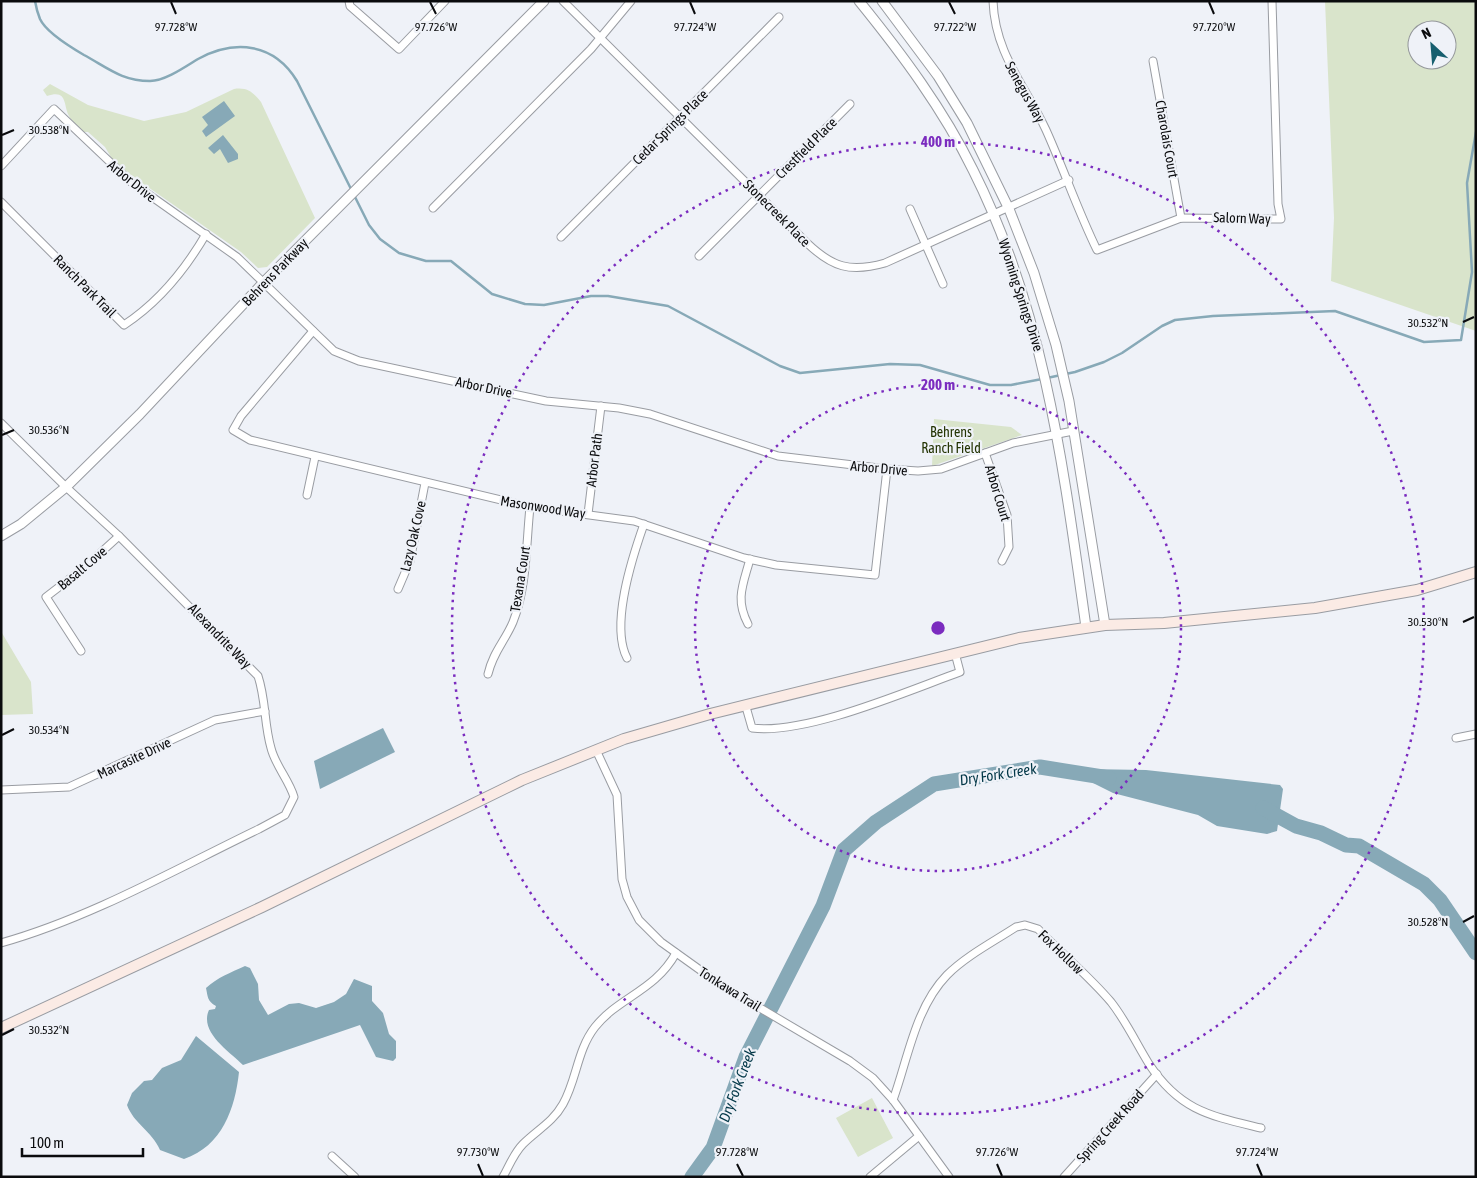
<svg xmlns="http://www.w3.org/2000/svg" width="1477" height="1178" font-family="'Asap Condensed',sans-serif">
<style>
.green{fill:#d9e4cb;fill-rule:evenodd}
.water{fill:#87a9b7}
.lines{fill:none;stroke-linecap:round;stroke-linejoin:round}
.stream{stroke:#87a9b7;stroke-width:2.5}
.river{stroke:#87a9b7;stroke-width:15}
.minor-casing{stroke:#999ca2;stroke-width:9}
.tertiary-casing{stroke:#999ca2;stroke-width:11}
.secondary-casing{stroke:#999ca2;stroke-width:12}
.minor{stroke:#fff;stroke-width:7}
.tertiary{stroke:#fff;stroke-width:9}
.secondary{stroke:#fbebe5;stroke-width:10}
.ticks{fill:none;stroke:#0a0b0d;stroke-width:2}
.ring{fill:none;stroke:#7b2cbf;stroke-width:2.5;stroke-dasharray:2.5 5}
.labels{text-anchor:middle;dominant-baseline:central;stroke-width:4.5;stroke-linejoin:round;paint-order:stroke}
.street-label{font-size:14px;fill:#0a0b0d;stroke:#eff2f8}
.park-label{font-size:14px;fill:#243404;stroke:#eff2f8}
.water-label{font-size:15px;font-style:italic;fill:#023747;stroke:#eff2f8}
.ticks-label{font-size:12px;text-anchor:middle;fill:#0a0b0d;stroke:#eff2f8;stroke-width:4.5;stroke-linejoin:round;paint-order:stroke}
.centre{fill:#7b2cbf;stroke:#eff2f8;stroke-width:2.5}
.ring-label{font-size:15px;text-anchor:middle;font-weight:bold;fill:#7b2cbf;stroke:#eff2f8;stroke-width:4.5;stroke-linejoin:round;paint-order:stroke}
</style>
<rect width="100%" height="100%" fill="#eff2f8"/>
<g class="green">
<path d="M1325,1h151v330l-145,-50 3,-63zM1417,30h30v30h-30z"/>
<path d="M50,84l38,21 56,16 42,-9 48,-23c13,-2 19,3 27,13l54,116 -48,49 -9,1 -17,-16 -126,-88 -10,-17 -17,-15h-5c-4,-5 -11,-10 -14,-16 -6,-11 -1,-27 -22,-20l-4,-6z"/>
<path d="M934,419l77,8 11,8 -90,31z"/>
<path d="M1,629l1,4 29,49 2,32 -32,1z"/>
<path d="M872,1098l21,40 -35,19 -22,-39z"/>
</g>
<g class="water">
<path d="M224,101l11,15 -29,21 -4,-6 6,-6 -6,-8z"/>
<path d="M223,135l15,19v5l-10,4 -8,-14 -6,5 -6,-6z"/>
<path d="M383,728l12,24 -75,37 -6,-28z"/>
<path d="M1086,769l60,1 134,15 3,4 -6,42 -10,3 -50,-8 -19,-11 -85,-22 -20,-10z"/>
<path d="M245,966l5,2 8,16 1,16 9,15 21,-11 10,-1 17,5 18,-6 12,-8 8,-15 18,7v15l11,12 6,21 7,7v17l-3,3 -17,-4 -16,-32 -117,40c-14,-14 -44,-33 -34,-55l6,-1 1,-3c-9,-5 -8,-9 -10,-18 12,-11 24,-15 39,-22z"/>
<path d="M196,1036l43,36c-4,37 -17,74 -55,87l-24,-9c-8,-19 -26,-26 -33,-45l5,-12 12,-12 8,-1 10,-12 19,-8z"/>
</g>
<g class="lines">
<g class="stream">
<path d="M35,1c1,6 3,13 5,18 6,13 32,29 44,36 24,13 38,26 66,26 15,0 35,-14 48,-22 37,-20 76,-16 99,22l72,144 11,14 19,14 27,8h25l41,33 33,10 19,1 47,-9h17l60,10 112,60 20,7 90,-9 30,1 70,20h21l31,-6"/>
<path d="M1047,378l28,-6 29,-10 18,-9 40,-27 13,-6 38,-4 122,-5 89,31 37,-2 11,-68 -5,-89 9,-51"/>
</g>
<g class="river">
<path d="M1263,808l33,18 25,7 25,12 13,1 65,38 16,16 36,53"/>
<path d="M692,1177l21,-29 33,-91 77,-151 21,-56 32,-28 58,-38 106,-17 69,11"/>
</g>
<g class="minor-casing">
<g id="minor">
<path d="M349,1l1,5 49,43 46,-48"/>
<path d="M563,1l244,242c25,24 43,30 78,20l184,-83"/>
<path d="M993,1c2,53 32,84 53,129 18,40 32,81 51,120l84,-32 100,1 -3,-15 -6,-203"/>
<path d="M1153,61l28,157"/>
<path d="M1,166l53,-57 77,73 106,75 97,94 25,10 187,40 73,7 31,6 128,42 109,13 31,2 23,-2 72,-26 60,-12"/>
<path d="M1,202l123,123c35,-23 61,-55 82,-91"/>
<path d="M433,208l158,-159 40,-48"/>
<path d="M910,209l33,75"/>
<path d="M561,237l218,-220"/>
<path d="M699,256l151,-152"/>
<path d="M313,331l-72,85 -8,14 17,10 280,67 104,14 110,37 32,7 99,10 12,-106"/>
<path d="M1,423l65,64 53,49 139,140c8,24 6,48 13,72 4,17 18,32 23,49l-9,18 -26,14c-83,40 -169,89 -258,114"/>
<path d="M985,453l22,62 2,32 -7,14"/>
<path d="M307,495l8,-38"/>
<path d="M588,514l13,-108"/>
<path d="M398,589l12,-28 15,-78"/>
<path d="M748,624c-13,-25 -5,-39 2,-65"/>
<path d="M81,651l-35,-54 39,-30 34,-31"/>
<path d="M627,658c-17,-33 5,-100 17,-134"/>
<path d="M488,674c5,-22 17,-33 25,-52 14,-35 13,-77 17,-115"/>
<path d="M746,707l6,21c54,7 155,-37 208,-56l-5,-19"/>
<path d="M1456,738l20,-4"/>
<path d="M596,750l21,45 5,84 5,18 12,23 22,22 60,43 129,76 23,17 20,22 56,77"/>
<path d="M1,790l68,-3 146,-67 50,-9"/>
<path d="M893,1100c15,-41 22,-92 54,-125 19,-19 46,-33 69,-48l9,-2 13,4c23,24 51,47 73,73 15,19 25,41 38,62 31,47 62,52 112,64"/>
<path d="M332,1156l23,21"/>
<path d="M503,1177c6,-11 11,-24 20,-33 14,-14 30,-22 40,-40 14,-25 14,-54 32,-77 24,-30 60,-36 81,-74"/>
<path d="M870,1177l49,-41"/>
<path d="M1064,1177l93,-103"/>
</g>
</g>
<g class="tertiary-casing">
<g id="tertiary">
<path d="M859,1c43,53 84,108 114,169 72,143 91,302 113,457"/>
<path d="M882,1l56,75 29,47 42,86 25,64 22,72 13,56 36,224"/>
<path d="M1,536l20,-12 45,-37 74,-73 123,-131 281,-282"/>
</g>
</g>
<g class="secondary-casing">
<path id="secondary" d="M1,1028l261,-121 260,-127 102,-41 86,-25 309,-76 86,-13 59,-2 151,-15 102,-18 59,-18"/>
</g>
<use href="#minor" class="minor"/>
<use href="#tertiary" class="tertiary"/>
<use href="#secondary" class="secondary"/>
</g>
<path class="ticks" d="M171,2l5,12M430,2l6,12M690,2l5,12M949,2l6,12M1209,2l5,12M2,135l12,-5M1463,322l11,-5M2,435l12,-5M1463,622l11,-5M2,735l12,-6M1463,922l11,-6M2,1035l12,-6M478,1164l5,12M737,1164l6,12M997,1164l5,12M1257,1164l5,12"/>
<g class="ring">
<circle cx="938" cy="628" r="243"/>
<circle cx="938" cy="628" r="486"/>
</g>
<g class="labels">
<g class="street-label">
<text transform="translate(1025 92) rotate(61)">Senegus Way</text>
<text transform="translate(670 127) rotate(-45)">Cedar Springs Place</text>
<text transform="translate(1167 139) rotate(80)">Charolais Court</text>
<text transform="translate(806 148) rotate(-45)">Crestfield Place</text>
<text transform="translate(132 181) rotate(39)">Arbor Drive</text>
<text transform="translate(777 213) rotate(45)">Stonecreek Place</text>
<text transform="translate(1242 218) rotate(2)">Salorn Way</text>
<text transform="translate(275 272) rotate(-46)">Behrens Parkway</text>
<text transform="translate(85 286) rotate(45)">Ranch Park Trail</text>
<text transform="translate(1021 295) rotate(72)">Wyoming Springs Drive</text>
<text transform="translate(484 387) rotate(12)">Arbor Drive</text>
<text transform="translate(594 460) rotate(-83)">Arbor Path</text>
<text transform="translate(879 468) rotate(5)">Arbor Drive</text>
<text transform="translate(998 493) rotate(73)">Arbor Court</text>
<text transform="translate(543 507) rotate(9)">Masonwood Way</text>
<text transform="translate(413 536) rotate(-77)">Lazy Oak Cove</text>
<text transform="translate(82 568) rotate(-40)">Basalt Cove</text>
<text transform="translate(520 579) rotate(-81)">Texana Court</text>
<text transform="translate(220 636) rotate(46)">Alexandrite Way</text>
<text transform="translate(134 758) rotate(-25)">Marcasite Drive</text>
<text transform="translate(1061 952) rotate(44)">Fox Hollow</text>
<text transform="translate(730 989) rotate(32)">Tonkawa Trail</text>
<text transform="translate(1110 1126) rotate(-48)">Spring Creek Road</text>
</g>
<g class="park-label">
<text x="951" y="432">Behrens<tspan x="951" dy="16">Ranch Field</tspan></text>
</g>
<g class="water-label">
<text transform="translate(998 774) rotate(-9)">Dry Fork Creek</text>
<text transform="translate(737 1085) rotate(-69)">Dry Fork Creek</text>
</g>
</g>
<g class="ticks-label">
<text x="176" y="31">97.728°W</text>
<text x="436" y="31">97.726°W</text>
<text x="695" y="31">97.724°W</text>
<text x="955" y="31">97.722°W</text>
<text x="1214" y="31">97.720°W</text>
<text x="49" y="134">30.538°N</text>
<text x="1428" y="327">30.532°N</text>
<text x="49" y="434">30.536°N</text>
<text x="1428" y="626">30.530°N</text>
<text x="49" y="734">30.534°N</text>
<text x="1428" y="926">30.528°N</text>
<text x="49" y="1034">30.532°N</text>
<text x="478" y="1156">97.730°W</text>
<text x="737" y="1156">97.728°W</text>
<text x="997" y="1156">97.726°W</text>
<text x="1257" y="1156">97.724°W</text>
</g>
<circle cx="938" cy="628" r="8" class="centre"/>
<g class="ring-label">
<text x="938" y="147">400 m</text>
<text x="938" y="390">200 m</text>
</g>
<rect width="1477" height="1178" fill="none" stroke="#0a0b0d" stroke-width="5"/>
<g transform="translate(1432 45) rotate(334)"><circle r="24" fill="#eff2f8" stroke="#93969a"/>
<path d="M0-4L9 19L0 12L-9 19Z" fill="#175f6f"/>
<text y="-8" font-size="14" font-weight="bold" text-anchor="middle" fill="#0a0b0d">N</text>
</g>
<path d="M22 1148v8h121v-8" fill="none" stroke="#0a0b0d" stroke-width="2.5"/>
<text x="30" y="1148" font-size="15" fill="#0a0b0d" stroke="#eff2f8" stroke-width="4" paint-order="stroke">100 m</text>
</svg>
